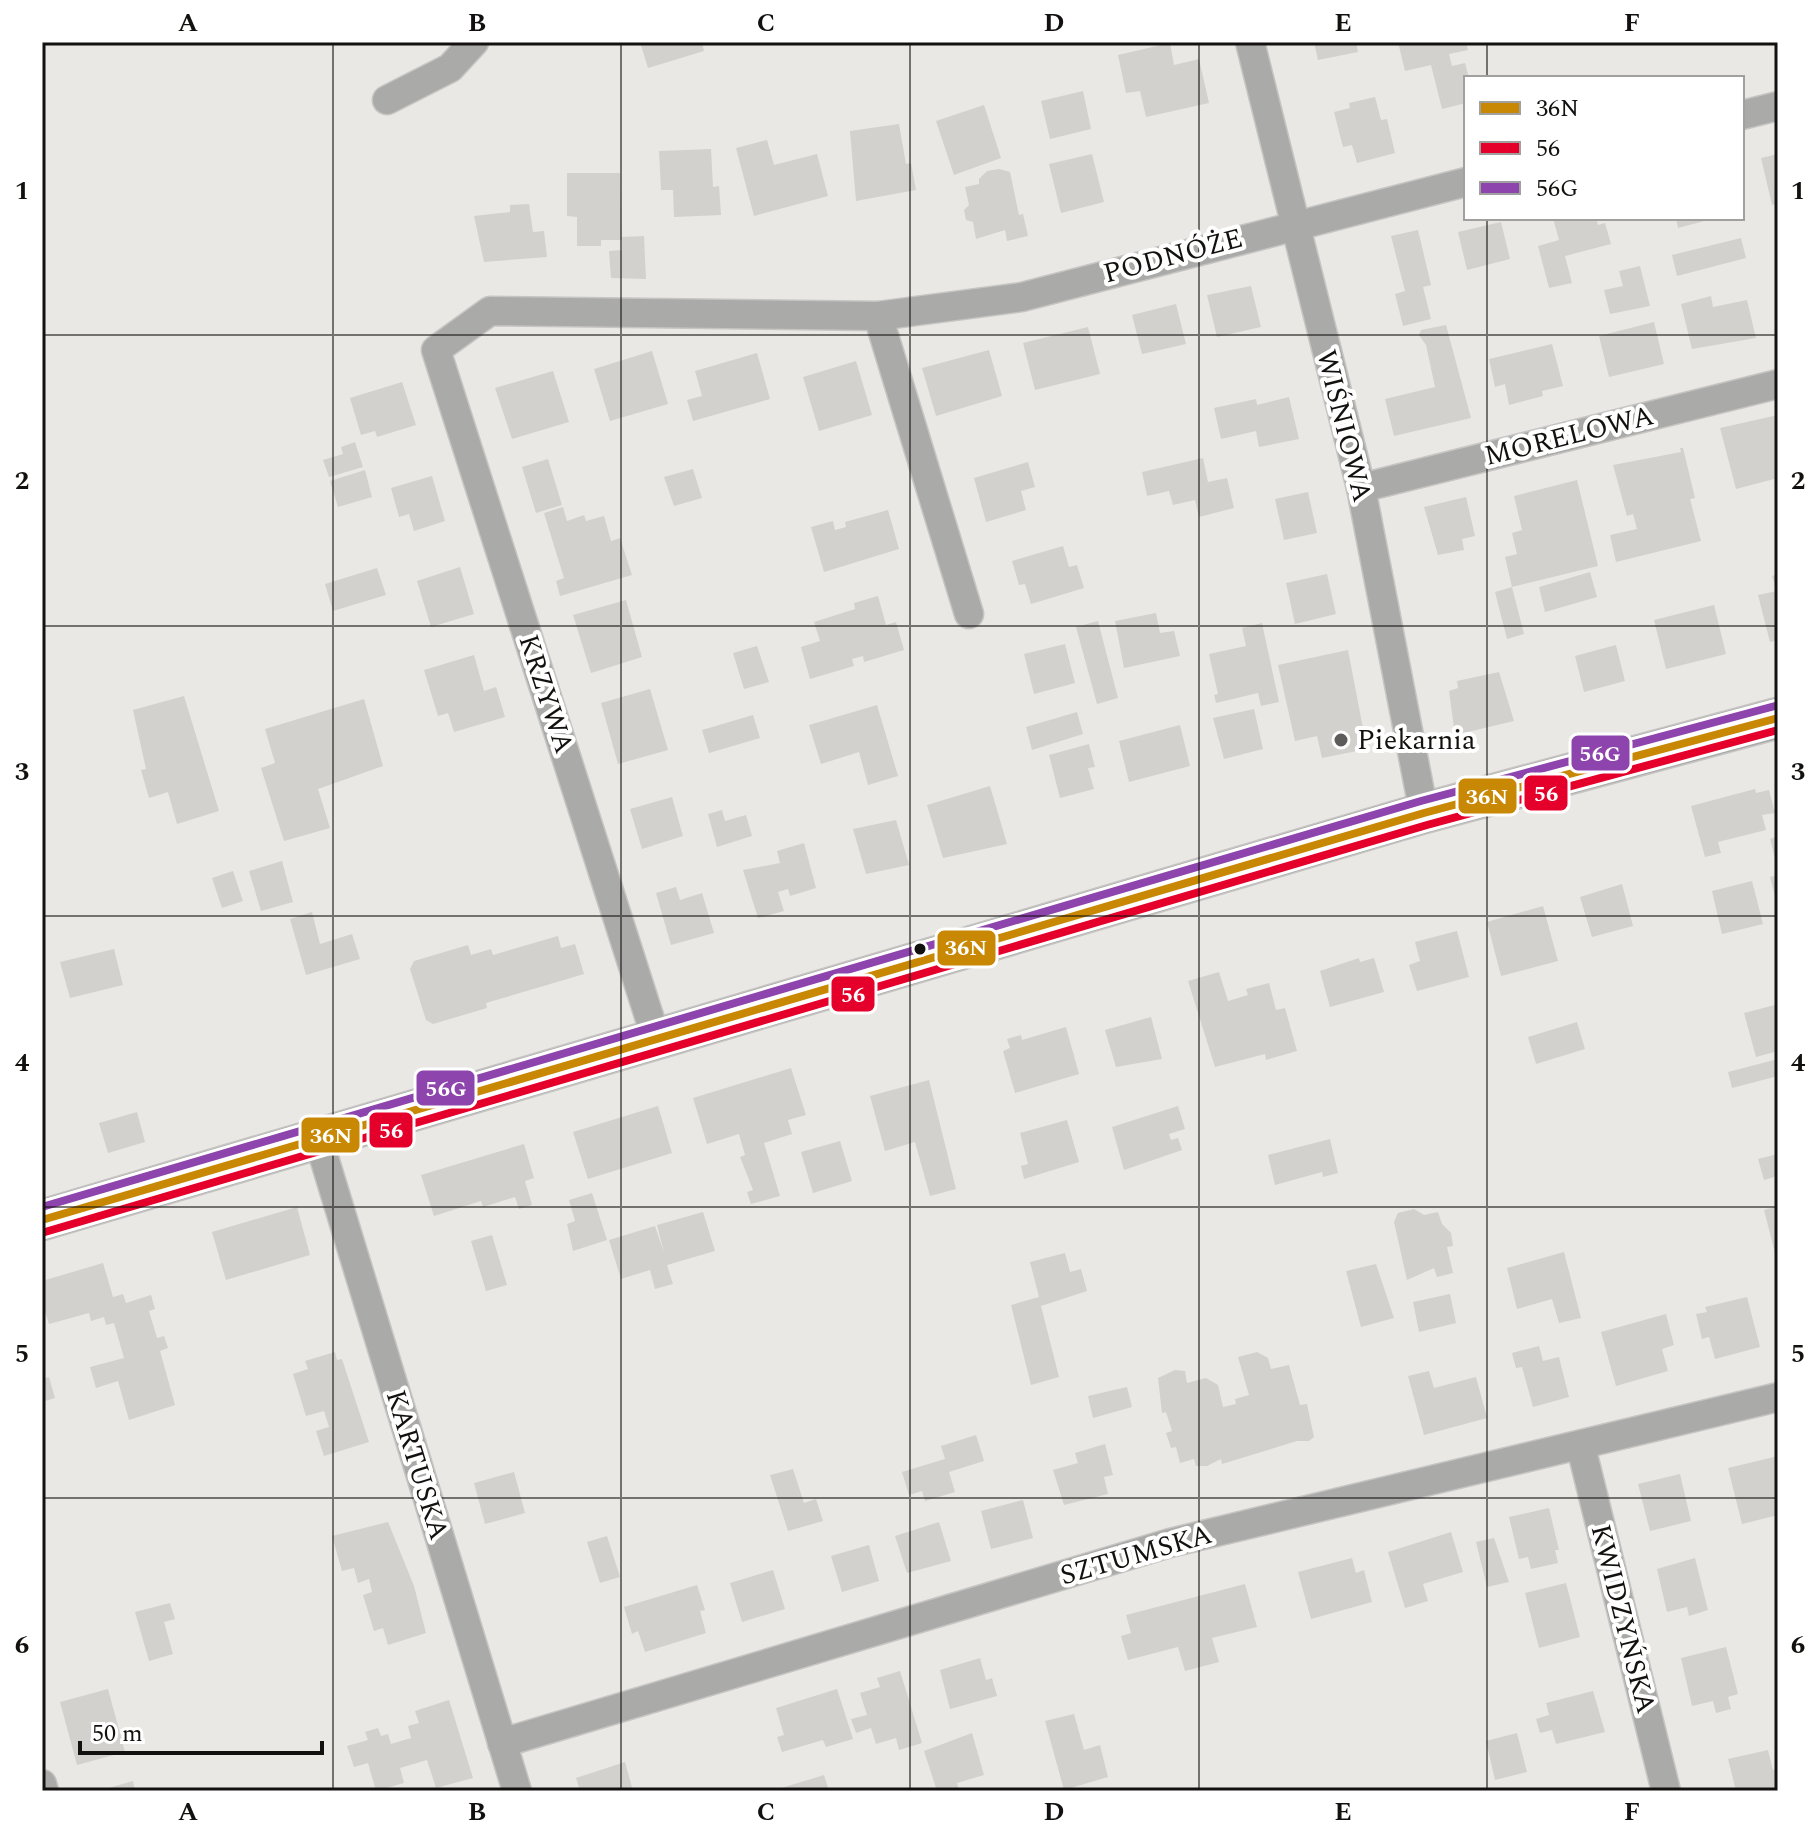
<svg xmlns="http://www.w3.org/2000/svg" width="1820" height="1833" font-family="Spectral,serif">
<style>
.building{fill:#d2d1ce}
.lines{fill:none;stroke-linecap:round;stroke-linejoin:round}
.street-casing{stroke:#c6c5c3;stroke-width:31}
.secondary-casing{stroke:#c6c5c3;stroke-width:43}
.street{stroke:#aaaaa8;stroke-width:28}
.secondary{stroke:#a9a9a8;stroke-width:40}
.bus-1-casing{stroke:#fff;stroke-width:14}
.bus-2-casing{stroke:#fff;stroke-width:14}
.bus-3-casing{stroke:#fff;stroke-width:14}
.bus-1{stroke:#c98803;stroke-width:8}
.bus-2{stroke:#e4002b;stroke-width:8}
.bus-3{stroke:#8e44ad;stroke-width:8}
.grid{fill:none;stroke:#12110f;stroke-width:2;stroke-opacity:0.55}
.poi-dot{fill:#5d5c5a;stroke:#fff;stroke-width:3}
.bus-dot{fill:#12110f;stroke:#fff;stroke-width:3}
.labels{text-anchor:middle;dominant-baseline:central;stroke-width:8;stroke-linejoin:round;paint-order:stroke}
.street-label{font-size:28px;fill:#12110f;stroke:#fff}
.poi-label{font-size:28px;fill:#12110f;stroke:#fff;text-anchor:start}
.line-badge{stroke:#fff;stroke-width:3}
.badge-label{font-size:22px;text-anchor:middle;font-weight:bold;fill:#fff}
.neatline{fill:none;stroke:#12110f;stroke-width:3}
.grid-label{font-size:26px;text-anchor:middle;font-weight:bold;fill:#12110f}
</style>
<rect width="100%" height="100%" fill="#e9e8e4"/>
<g class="building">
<path d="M640,42h62l2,9 -56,17z"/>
<path d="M1314,42h42l2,10 -40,8z"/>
<path d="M1398,42h68l2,8 -19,4 3,12 13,-3 4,15h-3v25l-24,6 -11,-44 -26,6z"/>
<path d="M1170,43l4,22 25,-6 10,44 -63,14 -6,-26 -14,2 -8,-38z"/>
<path d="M1083,91l8,38 -41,10 -9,-38z"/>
<path d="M1375,97l6,23 6,-1 8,34 -38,10 -5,-18 -9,2 -9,-35 16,-4 -1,-5z"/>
<path d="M984,105l17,53 -47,17 -18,-54z"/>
<path d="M899,124l7,40 5,-1 5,27 -60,11 -6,-70z"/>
<path d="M767,140l7,25 43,-11 11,42 -74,20 -18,-68z"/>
<path d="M711,149l2,38 6,-1 2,29 -47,2 -1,-27h-12l-2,-39z"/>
<path d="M1092,154l12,48 -43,11 -12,-49z"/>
<path d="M1778,154v50l-6,1 -11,-47z"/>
<path d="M999,169l11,3 9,43 4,-1 5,22 -21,5 -2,-11 -29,9 -3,-17 -7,-2 -2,-10 5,-5 -4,-18 14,-3v-5l8,-8z"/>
<path d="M567,173h53l2,67h-21v6h-24v-29l-10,-1z"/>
<path d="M529,204l4,28 11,-1 3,26 -63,5 -10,-46 36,-4v-7z"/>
<path d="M1553,218h43l2,7 7,-2 6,21 -46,12 7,27 -23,5 -11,-42 21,-6z"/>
<path d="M1676,218h36v1l-34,9z"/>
<path d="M1501,222l9,37 -43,11 -9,-38z"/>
<path d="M1418,230l13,55 -8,2 8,32 -28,7 -8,-32 10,-3 -14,-55z"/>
<path d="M644,236l2,43 -35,-1 -2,-27 13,-1v-13z"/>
<path d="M1741,238l5,20 -69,18 -5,-21z"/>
<path d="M1640,266l10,40 -40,8 -6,-24 19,-4 -4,-15z"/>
<path d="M1251,286l10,41 -44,10 -10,-42z"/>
<path d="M1711,296l2,11 34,-7 9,38 -64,11 -11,-45z"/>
<path d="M1176,304l10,40 -44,10 -10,-39z"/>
<path d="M1654,322l10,42 -55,13 -10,-41z"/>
<path d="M1446,325l25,93 -77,18 -9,-37 50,-12 -9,-42 -7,-10 2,-5z"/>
<path d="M1088,327l12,47 -65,16 -12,-47z"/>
<path d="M1552,344l11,42 -21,5 1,5 -34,9 -4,-21 -10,3 -6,-28z"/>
<path d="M989,350l13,46 -66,20 -14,-48z"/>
<path d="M652,351l16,53 -58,17 -16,-52z"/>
<path d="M757,353l13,46 -77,22 -6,-21 15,-4 -7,-25z"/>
<path d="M856,361l16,54 -53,16 -16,-54z"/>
<path d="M553,371l16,51 -57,17 -17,-51z"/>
<path d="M402,382l14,43 -39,12 -2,-6 -14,4 -11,-37z"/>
<path d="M1289,397l10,42 -40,8 -3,-16 -35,8 -7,-31 42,-9 1,6z"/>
<path d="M1778,415v63l-42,11 -16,-61z"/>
<path d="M355,442l8,25 -34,10 -6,-17 20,-6 -2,-7z"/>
<path d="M1680,448h3l12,50 -5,1 11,42 -85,21 -6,-27 27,-6 -4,-15 -6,2 -14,-51 68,-13z"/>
<path d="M1203,458l5,24 19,-4 7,30 -35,9 -4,-17 -22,5 -4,-14 -22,5 -5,-24z"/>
<path d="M548,459l14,46 -26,8 -14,-46z"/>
<path d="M1028,462l7,25 -14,4 5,19 -40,12 -12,-44z"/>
<path d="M693,469l9,29 -28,8 -10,-29z"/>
<path d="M365,470l7,27 -34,10 -8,-26z"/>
<path d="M432,476l13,45 -31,10 -5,-17 -10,3 -8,-29z"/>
<path d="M1577,480l21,86 -86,21 -7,-30 12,-3 -5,-21 10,-3 -8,-34z"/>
<path d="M1308,492l9,41 -33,7 -9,-41z"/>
<path d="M1466,497l9,39 -13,3 2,11 -26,5 -14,-48z"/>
<path d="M563,507l4,14 17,-6 2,6 18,-5 7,25 9,-3 12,37 -72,21 -4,-15 8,-3 -20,-65z"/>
<path d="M888,510l11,39 -75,23 -13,-45 22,-6 2,9 11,-3 -1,-5z"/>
<path d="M1063,546l6,21 8,-2 7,23 -53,16 -6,-20 -6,1 -7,-24z"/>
<path d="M460,567l14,47 -43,13 -14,-46z"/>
<path d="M377,568l9,27 -53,16 -8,-27z"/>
<path d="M1590,572l7,25 -52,15 -6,-25z"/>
<path d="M1327,574l9,40 -41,10 -9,-41z"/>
<path d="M1778,574v66l-8,2 -12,-47 19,-4 -5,-15z"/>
<path d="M1512,587l12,47 -17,5 -12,-47z"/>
<path d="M878,596l8,29 10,-3 8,28 -40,12 -1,-6 -11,3 2,7 -44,13 -9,-32 19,-6 -6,-19 41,-13 -1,-6z"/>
<path d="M626,600l16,57 -51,16 -18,-58z"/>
<path d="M1714,605l12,49 -60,15 -12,-49z"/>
<path d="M1156,613l4,20 14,-2 6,25 -56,12 -9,-47z"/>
<path d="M1098,621l20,77 -21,6 -21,-77z"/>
<path d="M1262,623l17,79 -18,4 -3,-13 -42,10 -2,-8 4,-1 -9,-40 37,-8 -4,-18z"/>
<path d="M1065,644l10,39 -41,11 -10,-40z"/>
<path d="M1616,645l9,36 -41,11 -9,-36z"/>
<path d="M757,646l12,36 -25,7 -11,-36z"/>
<path d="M1348,650l19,99 -45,9 -5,-22 -22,5 -17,-76z"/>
<path d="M474,655l10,36 12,-4 9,30 -51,15 -6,-19 -10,3 -14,-46z"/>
<path d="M1499,672l15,49 -59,14 -6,-44 9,-3 -1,-7z"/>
<path d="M650,689l18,61 -50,14 -17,-61z"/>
<path d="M184,696l35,115 -42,13 -9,-32 -19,6 -8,-28 5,-1 -13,-59z"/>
<path d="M364,699l19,67 -65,23 12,39 -46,13 -23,-73 14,-5 -10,-34z"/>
<path d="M877,705l21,71 -30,9 -9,-33 -38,12 -12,-39z"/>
<path d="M1254,709l9,40 -39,10 -11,-41z"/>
<path d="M1077,712l6,22 -51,16 -6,-23z"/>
<path d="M753,715l7,23 -51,15 -7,-23z"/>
<path d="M1180,725l10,41 -61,16 -10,-41z"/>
<path d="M1089,744l6,23 -7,1 6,21 -34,9 -11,-43z"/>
<path d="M990,786l17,58 -64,14 -16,-53z"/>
<path d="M1755,789l1,4 13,-3 6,23 -13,2 4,15 -48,12 3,11 -16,4 -14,-51z"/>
<path d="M672,797l11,39 -41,13 -12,-40z"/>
<path d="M722,810l3,11 21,-6 6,21 -35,11 -9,-33z"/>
<path d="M896,820l13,45 -43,9 -13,-45z"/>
<path d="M1778,836v31h-1l-7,-28z"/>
<path d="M804,843l12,45 -26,8 -2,-7 -10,3 6,19 -26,7 -15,-48 37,-7 -3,-12z"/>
<path d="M282,861l11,41 -32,9 -12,-40z"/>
<path d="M233,871l10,30 -21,7 -10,-30z"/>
<path d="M1778,875v29h-1l-7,-27z"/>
<path d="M1752,881l11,43 -41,10 -10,-43z"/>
<path d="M1622,884l11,42 -41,11 -12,-40z"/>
<path d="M676,887l4,13 22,-7 12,40 -43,12 -15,-52z"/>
<path d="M1543,906l15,55 -57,15 -14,-54z"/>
<path d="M312,912l8,32 32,-10 8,25 -54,16 -16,-56z"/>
<path d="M1457,931l12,46 -52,14 -8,-26 11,-4 -5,-19z"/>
<path d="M558,936l3,12 14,-4 9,30 -98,29 1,5 -54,16 -7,-4 -16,-51 4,-8 54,-16 3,10 20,-6 2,6z"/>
<path d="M114,949l9,36 -53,13 -10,-36z"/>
<path d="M1359,958l1,4 14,-4 10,34 -54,15 -10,-36z"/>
<path d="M1219,972l9,29 20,-6 -2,-6 23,-6 7,27 9,-2 12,43 -31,9 -1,-6 -50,13 -27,-86z"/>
<path d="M1775,1005l3,46 -22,6 -12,-44z"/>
<path d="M1151,1017l11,42 -46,8 -11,-37z"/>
<path d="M1577,1022l8,27 -49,15 -8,-27z"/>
<path d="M1066,1027l13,47 -64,19 -12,-42 7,-3 -3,-9 14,-4 1,5z"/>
<path d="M1778,1059v17l-46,12 -4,-16z"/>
<path d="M791,1068l15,47 -18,5 4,14 -28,9 16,53 -29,8 -4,-12 6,-2 -13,-33 5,-2 -6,-21 -32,10 -14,-46z"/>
<path d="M929,1080l27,109 -26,7 -15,-54 -30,9 -15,-55z"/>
<path d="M658,1106l14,47 -84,26 -15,-47z"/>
<path d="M1178,1106l7,23 -16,5 2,6 7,-2 4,12 -58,20 -12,-43z"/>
<path d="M137,1112l8,30 -37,11 -9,-30z"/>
<path d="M1067,1120l12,42 -55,17 -3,-13 7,-2 -8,-31z"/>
<path d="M1330,1139l8,34 -15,4 -1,-5 -47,13 -7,-30z"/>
<path d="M840,1141l12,40 -39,12 -12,-41z"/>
<path d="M524,1144l10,34 -9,3 7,24 -13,4 -4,-12 -32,10 -2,-6 -47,15 -13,-41z"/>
<path d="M1778,1154v22l-14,4 -6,-21z"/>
<path d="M592,1193l15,47 -34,11 -6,-27 8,-3 -6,-21z"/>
<path d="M1778,1206v55h-1l-13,-51z"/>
<path d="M297,1207l13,48 -84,25 -14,-48z"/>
<path d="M1414,1209l10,6 14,-3 4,12 9,9 2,13 -6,1 6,26 -16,4 -3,-9 -27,12 -13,-58 4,-9z"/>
<path d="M703,1212l12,39 -48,14 6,19 -18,5 -5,-19 -29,9 -12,-39 46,-14 9,27 -7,-28z"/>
<path d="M492,1235l15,50 -21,6 -15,-50z"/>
<path d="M1564,1252l17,66 -22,5 -7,-24 -35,10 -10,-41z"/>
<path d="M1065,1253l5,19 11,-3 6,22 -46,15 18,71 -28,8 -20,-80 28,-8 -9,-35z"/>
<path d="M103,1263l10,34 10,-3 3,9 25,-8 4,14 -6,2 8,27 7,-2 4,12 -8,3 15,54 -46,15 -11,-39 -22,7 -6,-21 34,-9 -10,-35 -8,2 -2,-8 -13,4 -2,-8 -40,11 -7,-23v-20z"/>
<path d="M1376,1264l18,54 -33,9 -15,-56z"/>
<path d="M1450,1294l6,29 -37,9 -6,-30z"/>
<path d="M1747,1297l13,50 -45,12 -6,-22 -7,2 -6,-25 11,-2 -2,-5z"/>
<path d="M1666,1314l8,31 -12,4 6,22 -52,15 -15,-54z"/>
<path d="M1539,1346l4,15 16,-4 10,40 -36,10 -11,-40 -6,1 -4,-15z"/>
<path d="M335,1352l2,8 5,-1 27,83 -45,14 -8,-25 13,-4 -5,-16 -18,5 -13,-42 15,-5 -3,-8z"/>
<path d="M1257,1352l11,6 3,11 18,-4 11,40 7,-1 7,33 -5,4h-12l-75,23 -1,-5 -14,7h-11l-2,-7 -14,4 -4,-16 -5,1 -5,-15 6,-2 -6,-19 -4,1 -4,-35 17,-8 10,1 2,12 19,-5 12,7 5,22 13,-3 -1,-5 14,-4 -11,-38z"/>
<path d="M1429,1371l5,17 42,-11 11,41 -63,17 -16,-59z"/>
<path d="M49,1377l6,21 -13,4v-23z"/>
<path d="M1127,1387l5,20 -39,11 -5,-22z"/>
<path d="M976,1435l8,26 -35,11 6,20 -30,9 -3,-10 -13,4 -7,-23 43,-13 -4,-13z"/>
<path d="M1105,1444l8,31 -9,2 4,17 -44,11 -11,-35 25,-7 -3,-10z"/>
<path d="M1778,1456v59l-36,9 -14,-56z"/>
<path d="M793,1469l11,34 12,-4 7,22 -35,10 -18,-56z"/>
<path d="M514,1472l11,41 -40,11 -11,-41z"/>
<path d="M1680,1474l11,47 -41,10 -12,-47z"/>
<path d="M1023,1500l10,38 -42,11 -10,-38z"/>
<path d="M1549,1508l10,42h-4l3,13 -27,6 -3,-12 -9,2 -10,-42z"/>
<path d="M388,1522l26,64 12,47 -38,12 -5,-17 -9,3 -11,-36 9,-3 -3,-13 -11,4 -4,-15 -12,3 -10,-35z"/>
<path d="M939,1522l12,39 -44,12 -12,-37z"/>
<path d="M1451,1532l12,40 -40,12 5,17 -23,7 -17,-56z"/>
<path d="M607,1536l13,41 -20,6 -13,-41z"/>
<path d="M1494,1538l15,44 -22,5 -11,-45z"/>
<path d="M869,1545l10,36 -37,11 -11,-36z"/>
<path d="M1352,1558l4,15 8,-3 8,32 -61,17 -13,-47z"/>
<path d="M1695,1558l13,52 -19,6 -2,-9 -20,5 -10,-43z"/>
<path d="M773,1570l12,39 -43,13 -12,-39z"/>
<path d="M1566,1583l14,54 -41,11 -14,-55z"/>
<path d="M1245,1584l12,43 -45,11 7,24 -34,9 -7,-24 -50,13 -7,-24 10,-3 -5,-18z"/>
<path d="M697,1585l8,25 -5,1 6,22 -61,19 -7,-21 -6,3 -8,-27z"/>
<path d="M170,1603l5,16 -11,3 9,32 -24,7 -14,-49z"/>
<path d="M1726,1647l12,47 -10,3 3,12 -15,4 -3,-12 -21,5 -11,-48z"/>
<path d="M980,1658l6,22 6,-2 5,18 -47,13 -10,-39z"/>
<path d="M900,1671l22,72 -23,7 -3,-12 -20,6 -5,-16 -15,5 -5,-14 16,-4 -7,-22 20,-6 -3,-9z"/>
<path d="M108,1689l17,63 -48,13 -17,-63z"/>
<path d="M837,1689l16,50 -27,8 -3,-7 -41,12 -5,-15 7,-2 -8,-27z"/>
<path d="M1593,1691l12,41 -49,12 -4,-14 -12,3 -4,-14 13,-4 -3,-12z"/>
<path d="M449,1700l24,78 -37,10 -9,-28 -27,8 4,15 -28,8 -8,-28 -14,4 -7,-21 21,-6 -3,-8 13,-4 3,8 7,-2 3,10 20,-6 -3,-12 11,-3 -4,-12z"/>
<path d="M1074,1714l10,36 16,-5 8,32 -44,13 -19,-69z"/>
<path d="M972,1733l12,42 -27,8 2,8h-22l-13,-40z"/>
<path d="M1517,1733l10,39 -32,8 -9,-39z"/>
<path d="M1768,1750l5,20 5,-1v22h-42l-8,-32z"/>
<path d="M625,1762l8,29h-53l-4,-13z"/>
<path d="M824,1775l5,16h-54v-1z"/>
<path d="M133,1781l2,10h-33v-1z"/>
</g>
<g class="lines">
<g class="street-casing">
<g id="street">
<path d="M1250,42l111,446 63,325"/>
<path d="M387,100l63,-32 24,-26"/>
<path d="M1742,115l36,-9"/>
<path d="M878,316l91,298"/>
<path d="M1361,488l417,-104"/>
<path d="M656,1038l-220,-688 54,-39 388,5 144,-19 444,-115"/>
<path d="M318,1138l199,653"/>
<path d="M1581,1447l85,344"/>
<path d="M502,1743l668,-200 608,-146"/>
<path d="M42,1784l2,7"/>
</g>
</g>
<g class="secondary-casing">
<path id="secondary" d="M42,1220l1382,-407 354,-95"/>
</g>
<use href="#street" class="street"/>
<use href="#secondary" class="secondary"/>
<g class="bus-1-casing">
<path id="bus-1" d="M42,1220l1382,-407 354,-95"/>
</g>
<g class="bus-2-casing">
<path id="bus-2" d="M45,1232l1382,-407 351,-95"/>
</g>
<g class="bus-3-casing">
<path id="bus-3" d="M42,1207l1379,-406 354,-95"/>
</g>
<use href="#bus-1" class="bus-1"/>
<use href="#bus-2" class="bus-2"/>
<use href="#bus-3" class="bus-3"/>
</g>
<path class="grid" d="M333,42v1749M621,42v1749M910,42v1749M1199,42v1749M1487,42v36M1487,218v1573M42,335h1736M42,626h1736M42,916h1736M42,1207h1736M42,1498h1736"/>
<circle class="poi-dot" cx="1341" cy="740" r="8"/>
<circle class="bus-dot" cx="920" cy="949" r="7"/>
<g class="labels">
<g class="street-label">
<text transform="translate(1173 256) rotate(-15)">PODNÓŻE</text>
<text transform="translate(1344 426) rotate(76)">WIŚNIOWA</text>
<text transform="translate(1569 436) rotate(-14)">MORELOWA</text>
<text transform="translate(546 694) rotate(72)">KRZYWA</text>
<text transform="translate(417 1465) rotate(73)">KARTUSKA</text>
<text transform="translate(1136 1555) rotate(-16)">SZTUMSKA</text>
<text transform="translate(1623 1619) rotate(76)">KWIDZYŃSKA</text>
</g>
<g class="poi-label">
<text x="1357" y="740">Piekarnia</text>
</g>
</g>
<g class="line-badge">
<rect x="1570" y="734" width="61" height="38" rx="8" fill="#8e44ad"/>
<rect x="1523" y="774" width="46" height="38" rx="8" fill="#e4002b"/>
<rect x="1457" y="777" width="61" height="38" rx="8" fill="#c98803"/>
<rect x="936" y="929" width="61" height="38" rx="8" fill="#c98803"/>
<rect x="830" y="975" width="46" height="38" rx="8" fill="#e4002b"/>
<rect x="415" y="1069" width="61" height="38" rx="8" fill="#8e44ad"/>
<rect x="368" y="1111" width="46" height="38" rx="8" fill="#e4002b"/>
<rect x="300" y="1116" width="61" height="38" rx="8" fill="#c98803"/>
</g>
<g class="badge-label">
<text x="1600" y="761">56G</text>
<text x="1546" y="801">56</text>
<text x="1487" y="804">36N</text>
<text x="966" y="955">36N</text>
<text x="853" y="1002">56</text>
<text x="446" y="1096">56G</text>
<text x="391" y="1138">56</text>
<text x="331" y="1143">36N</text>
</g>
<rect width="1820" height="1833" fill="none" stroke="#ffffff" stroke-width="88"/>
<rect x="1464" y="76" width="280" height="144" fill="#ffffff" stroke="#a0a09f" stroke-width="2"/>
<rect x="1480" y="102" width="40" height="12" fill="#c98803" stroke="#a0a09f" stroke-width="2"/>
<text x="1536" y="116" font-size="24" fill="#12110f">36N</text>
<rect x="1480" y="142" width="40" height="12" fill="#e4002b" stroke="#a0a09f" stroke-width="2"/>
<text x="1536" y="156" font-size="24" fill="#12110f">56</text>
<rect x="1480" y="182" width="40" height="12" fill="#8e44ad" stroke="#a0a09f" stroke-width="2"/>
<text x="1536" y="196" font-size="24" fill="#12110f">56G</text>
<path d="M80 1741v12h242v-12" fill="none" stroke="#12110f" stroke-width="4"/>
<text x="92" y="1741" font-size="24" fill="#12110f" stroke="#ffffff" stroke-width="6" paint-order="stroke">50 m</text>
<rect x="44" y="44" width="1732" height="1745" class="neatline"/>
<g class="grid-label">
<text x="188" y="31">A</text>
<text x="477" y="31">B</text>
<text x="766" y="31">C</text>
<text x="1054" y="31">D</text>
<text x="1343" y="31">E</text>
<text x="1632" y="31">F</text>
<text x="22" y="199">1</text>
<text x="1798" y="199">1</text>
<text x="22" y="489">2</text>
<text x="1798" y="489">2</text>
<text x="22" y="780">3</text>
<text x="1798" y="780">3</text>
<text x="22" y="1071">4</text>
<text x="1798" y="1071">4</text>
<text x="22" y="1362">5</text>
<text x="1798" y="1362">5</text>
<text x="22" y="1653">6</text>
<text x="1798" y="1653">6</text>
<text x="188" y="1820">A</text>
<text x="477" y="1820">B</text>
<text x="766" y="1820">C</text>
<text x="1054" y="1820">D</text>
<text x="1343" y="1820">E</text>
<text x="1632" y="1820">F</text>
</g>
</svg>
